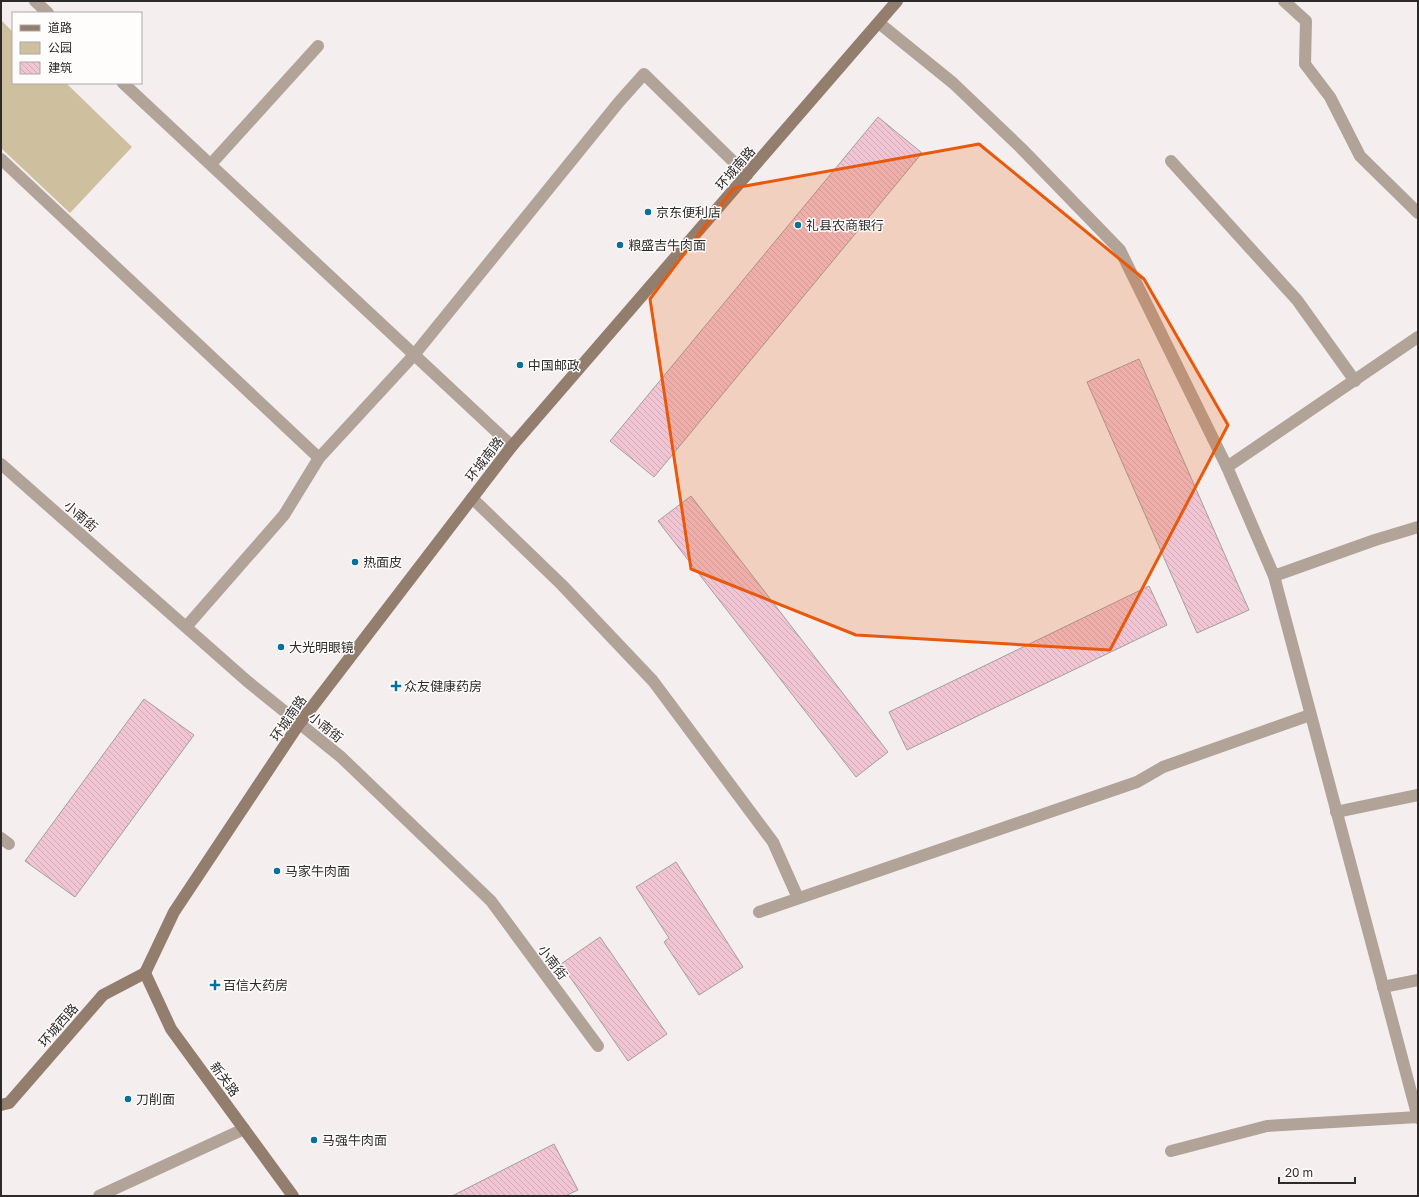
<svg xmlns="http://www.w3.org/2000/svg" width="1419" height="1197" font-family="'Golos Text','Noto Sans SC',sans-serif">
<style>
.green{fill:#cec09f}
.building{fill:url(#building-back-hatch);stroke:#a39fa0}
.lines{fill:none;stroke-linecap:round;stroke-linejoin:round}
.lane{stroke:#b2a398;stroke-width:12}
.street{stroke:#b2a398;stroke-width:12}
.secondary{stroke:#937d6d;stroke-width:12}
.marked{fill:#e8590c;fill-opacity:0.2;stroke:#e8590c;stroke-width:3;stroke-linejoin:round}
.poi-dot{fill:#06709c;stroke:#fffdfc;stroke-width:1.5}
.labels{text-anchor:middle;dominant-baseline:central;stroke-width:3;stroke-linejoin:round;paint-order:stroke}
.street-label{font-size:13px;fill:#2c2a2a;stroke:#fffdfc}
.poi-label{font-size:13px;fill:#2c2a2a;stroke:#fffdfc;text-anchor:start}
</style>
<defs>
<pattern id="building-back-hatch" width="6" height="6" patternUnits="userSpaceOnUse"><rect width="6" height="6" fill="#f1c5d3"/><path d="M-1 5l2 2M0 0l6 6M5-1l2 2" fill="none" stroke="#cfa9b5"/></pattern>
</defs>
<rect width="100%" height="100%" fill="#f4eeee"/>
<path class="green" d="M1,20l12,12v51h53l66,64 -62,66 -69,-65z"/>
<g class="building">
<path d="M878,117l44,36 -268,324 -44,-36z"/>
<path d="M1139,359l110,251 -52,23 -110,-251z"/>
<path d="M691,496l197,256 -32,25 -198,-256z"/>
<path d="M1149,586l18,39 -260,125 -18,-38z"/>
<path d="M144,699l50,36 -119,162 -50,-36z"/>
<path d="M676,862l67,105 -44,28 -35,-53 5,-4 -33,-51z"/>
<path d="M600,937l67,97 -39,27 -67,-97z"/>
<path d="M554,1144l24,46 -13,6h-113z"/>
</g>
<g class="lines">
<g class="lane">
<path d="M1284,1l22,20 -1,43 25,33 30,59 58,57"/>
<path d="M1,159l318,299"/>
<path d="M1171,161l126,139 58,81"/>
<path d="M211,164l107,-118"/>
<path d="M1227,467l191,-130"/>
<path d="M472,498l90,87 91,96 120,161 25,56"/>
<path d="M1274,576l101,-36 43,-13"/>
<path d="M186,627l98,-112 35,-57 95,-103 205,-253 25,-28 103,101"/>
<path d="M1336,812l82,-17"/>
<path d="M1,838l8,6"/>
<path d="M759,912l378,-130 26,-15 147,-52"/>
<path d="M1383,987l35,-7"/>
<path d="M1171,1151l96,-25 151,-9"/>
<path d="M99,1196l145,-67"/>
</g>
<g class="street">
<path d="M35,1l13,12"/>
<path d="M879,23l74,60 68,65 99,102 107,217 47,109 144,542"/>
<path d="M123,83l389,363"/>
<path d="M1,464l246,217 94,76 150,144 107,145"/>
</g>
<g class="secondary">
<path d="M145,973l29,-61 125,-188 213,-278 385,-445"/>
<path d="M145,973l26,56 122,167"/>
<path d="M1,1105l8,-2 94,-108 42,-22"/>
</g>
</g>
<path class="marked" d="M979,144l165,135 84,146 -118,225 -254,-15 -165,-66 -41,-270 84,-111z"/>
<g class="poi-dot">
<circle cx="648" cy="212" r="4"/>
<circle cx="798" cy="225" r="4"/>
<circle cx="620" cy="245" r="4"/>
<circle cx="520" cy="365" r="4"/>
<circle cx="355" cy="562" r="4"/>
<circle cx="281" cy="647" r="4"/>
<path d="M394 680h4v4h4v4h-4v4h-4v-4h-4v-4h4z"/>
<circle cx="277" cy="871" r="4"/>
<path d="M213 979h4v4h4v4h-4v4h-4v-4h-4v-4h4z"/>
<circle cx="128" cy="1099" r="4"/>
<circle cx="314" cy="1140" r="4"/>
</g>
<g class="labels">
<g class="street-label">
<text transform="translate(735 168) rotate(-49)">环城南路</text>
<text transform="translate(484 459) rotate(-52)">环城南路</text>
<text transform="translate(81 516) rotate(41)">小南街</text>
<text transform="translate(288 718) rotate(-55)">环城南路</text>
<text transform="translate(326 727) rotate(39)">小南街</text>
<text transform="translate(553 962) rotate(53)">小南街</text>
<text transform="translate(58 1025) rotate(-49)">环城西路</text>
<text transform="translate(225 1079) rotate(54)">新关路</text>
</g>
<g class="poi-label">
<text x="656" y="212">京东便利店</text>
<text x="806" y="225">礼县农商银行</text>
<text x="628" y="245">粮盛吉牛肉面</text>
<text x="528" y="365">中国邮政</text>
<text x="363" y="562">热面皮</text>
<text x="289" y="647">大光明眼镜</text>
<text x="404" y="686">众友健康药房</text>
<text x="285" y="871">马家牛肉面</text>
<text x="223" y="985">百信大药房</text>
<text x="136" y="1099">刀削面</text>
<text x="322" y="1140">马强牛肉面</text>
</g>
</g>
<rect width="1419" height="1197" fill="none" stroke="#2c2a2a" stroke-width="4"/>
<rect x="12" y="12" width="130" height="72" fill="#fffdfc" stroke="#aba9a8"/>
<rect x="20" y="25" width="20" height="6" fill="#937d6d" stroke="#aba9a8"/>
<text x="48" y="32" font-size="12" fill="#2c2a2a">道路</text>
<rect x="20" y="42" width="20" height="12" fill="#cec09f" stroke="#aba9a8"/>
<text x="48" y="52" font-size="12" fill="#2c2a2a">公园</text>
<rect x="20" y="62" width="20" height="12" fill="url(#building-back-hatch)" stroke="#aba9a8"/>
<text x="48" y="72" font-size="12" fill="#2c2a2a">建筑</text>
<path d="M1279 1177v6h76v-6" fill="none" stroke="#2c2a2a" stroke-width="2"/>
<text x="1285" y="1177" font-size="12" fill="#2c2a2a" stroke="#fffdfc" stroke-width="3" paint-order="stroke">20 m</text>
</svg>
